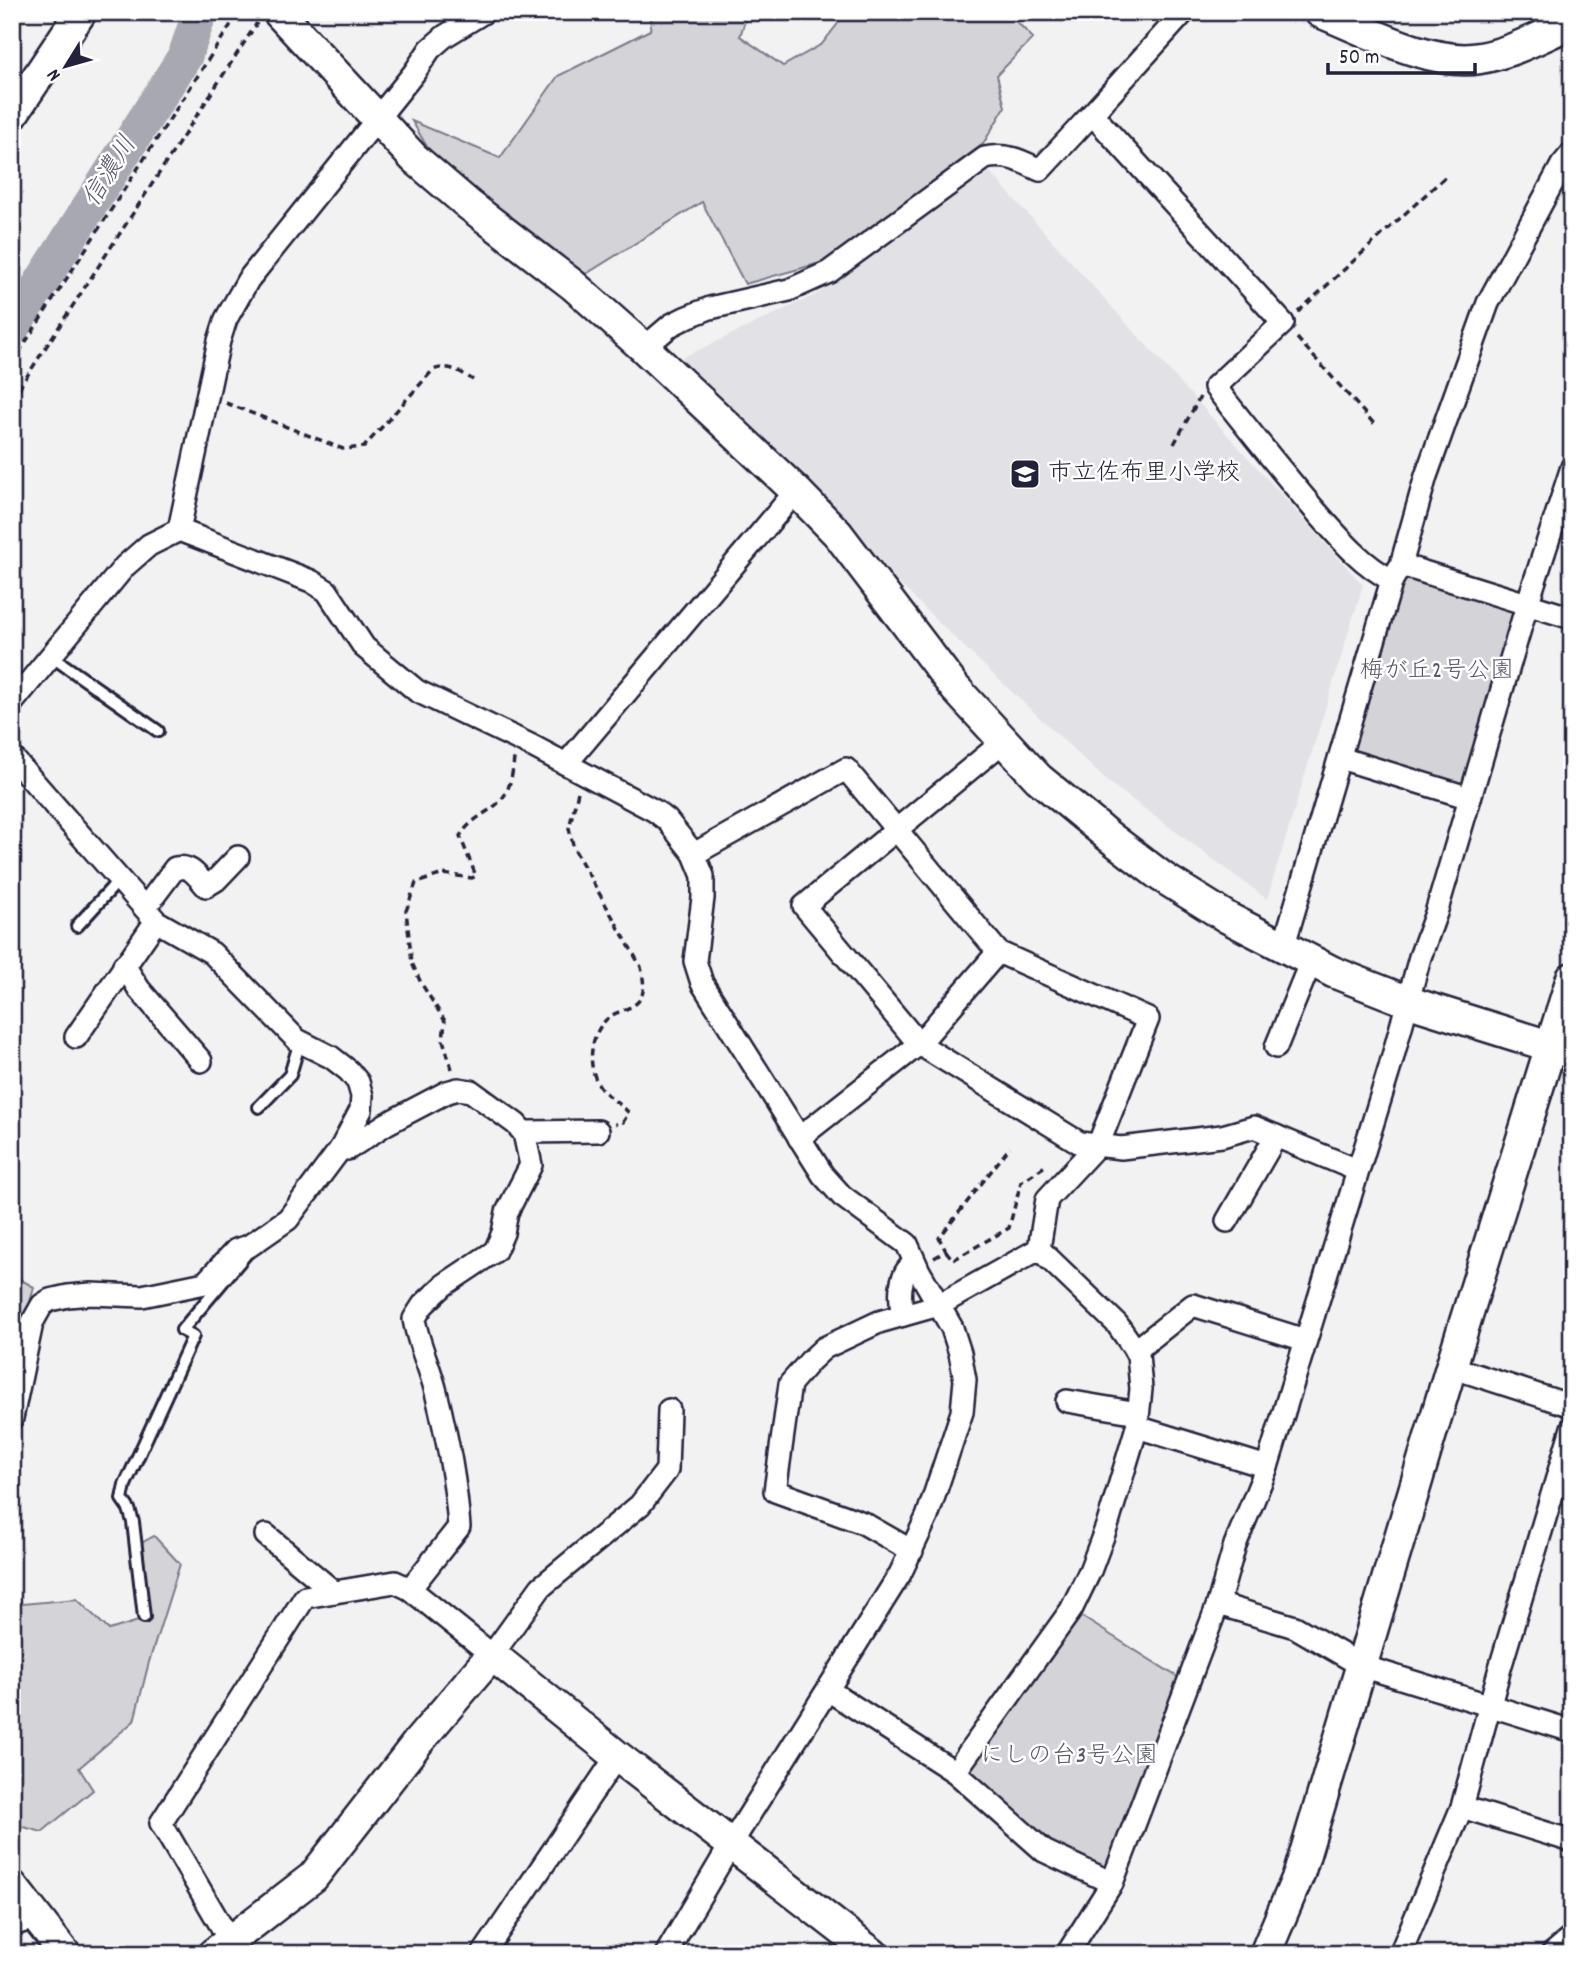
<svg xmlns="http://www.w3.org/2000/svg" width="1584" height="1966" font-family="Dekko,'Klee One',sans-serif">
<style>
.built{fill:#e2e2e6}
.green{fill:#d3d3d8;stroke:#7a7a8a;stroke-width:2}
.lines{fill:none;stroke-linecap:round;stroke-linejoin:round}
.river{stroke:#a8a8b2;stroke-width:35}
.lane-casing{stroke:#22223b;stroke-width:16}
.street-casing{stroke:#22223b;stroke-width:26}
.secondary-casing{stroke:#22223b;stroke-width:35}
.path{stroke:#22223b;stroke-width:3.5;stroke-dasharray:7 5;stroke-linecap:butt}
.lane{stroke:#fff;stroke-width:10}
.street{stroke:#fff;stroke-width:21}
.secondary{stroke:#fff;stroke-width:30}
.labels{text-anchor:middle;dominant-baseline:central;stroke-width:5;stroke-linejoin:round;paint-order:stroke}
.poi-label{font-size:24px;fill:#22223b;stroke:#fff;text-anchor:start}
.park-label{font-size:24px;fill:#57576a;stroke:#fff}
.water-label{font-size:26px;font-style:italic;fill:#58586b;stroke:#fff}
</style>
<rect width="100%" height="100%" fill="#f2f2f3"/>
<filter id="ink" filterUnits="userSpaceOnUse"><feTurbulence type="fractalNoise" baseFrequency=".0143" numOctaves="2"/><feDisplacementMap in="SourceGraphic" scale="14" xChannelSelector="R" yChannelSelector="G"/><feConvolveMatrix kernelMatrix="1 2 1 2 8 2 1 2 1" color-interpolation-filters="sRGB"/></filter>
<g filter="url(#ink)">
<path class="built" d="M989,171l374,414 -96,314 -160,-118 -147,-138 -287,-281 144,-68z"/>
<g class="green">
<path d="M652,12h96l-8,24 43,30 39,-22 25,-32h160l26,26 -36,37 8,32 -22,37 -156,117 -82,23 -43,-82 -116,72 -149,-110 -25,-43 88,37 58,-82 92,-46z"/>
<path d="M1413,577l98,32 5,9 -52,164 -8,5 -99,-30 -5,-7 52,-168z"/>
<path d="M12,1275l22,12 -22,85z"/>
<path d="M154,1536l26,28 -31,98 -15,59 -55,47 14,22 -51,42 -30,-8v-225l10,5 55,-5 32,31 36,-11 -9,-73z"/>
<path d="M1071,1610l116,73 -75,200 -68,-32 -89,-79z"/>
</g>
<g class="lines">
<path class="river" d="M12,328l173,-272 15,-44"/>
<g class="lane-casing">
<g id="lane">
<path d="M51,656l107,75"/>
<path d="M77,926l42,-46"/>
<path d="M259,1107l31,-32 10,-34"/>
<path d="M144,1617l-11,-95 -4,-13 -7,-10 3,-14 68,-149 -11,-6 64,-76 3,-8"/>
</g>
</g>
<g class="street-casing">
<g id="street">
<path d="M1184,12l-92,102 191,209 -68,64c32,41 64,81 98,121 23,26 48,57 79,72"/>
<path d="M644,348l27,-23 16,-8 23,-9 79,-18 40,-18 156,-114c22,-5 36,3 55,12l52,-56"/>
<path d="M179,530l40,-189 7,-22 22,-39 166,-207 16,-24 15,-13 39,-24"/>
<path d="M1401,565l171,53"/>
<path d="M12,703l113,-137 24,-21 30,-15 132,51 16,10 37,56 53,44 115,55 123,65 12,9 27,34 9,22v22l-8,63 7,22 121,192 19,21 65,48 12,27 33,57 8,25 5,27 -3,32 -35,105 -27,57 -169,270 -65,110"/>
<path d="M1004,741l-200,165 115,138 161,99 41,5 101,-12 32,-9 103,43"/>
<path d="M12,757l144,164 56,32 85,87 34,17 18,14 9,11 4,14 -1,14 -20,38 7,1 38,-25 61,-32 11,-3 13,2 45,33 8,9 7,32 -24,47 -4,21 -8,18 -51,34 -21,20 -9,14c4,25 16,48 22,73 11,44 20,90 23,135l-49,62"/>
<path d="M1340,758l130,40"/>
<path d="M566,764l230,-273"/>
<path d="M694,854l152,-85 152,183 150,67 -49,124 -52,56 -8,50"/>
<path d="M145,908l30,-40c16,-3 21,7 31,18l10,-6 22,-23"/>
<path d="M1283,948l109,-368 9,-15 25,-89 62,-173 74,-138 10,-12"/>
<path d="M124,965l15,24 62,72"/>
<path d="M76,1037l80,-116"/>
<path d="M1276,1047l35,-86"/>
<path d="M524,1133l5,-1 69,-1"/>
<path d="M799,1138l120,-94 79,-92"/>
<path d="M1227,1221l49,-85"/>
<path d="M903,1315c-4,-17 -5,-42 12,-52"/>
<path d="M1135,1351l58,-46 112,35"/>
<path d="M1451,1367l121,39"/>
<path d="M1067,1401l71,12"/>
<path d="M12,1418l20,-95 10,-18 8,-5 18,-4 23,-2 51,2 63,-13 31,-33 13,-4 39,-27 53,-71"/>
<path d="M1137,1427l130,40"/>
<path d="M266,1535l68,57"/>
<path d="M912,1551l-49,-28 -88,-32 15,-107 20,-23 14,-13 55,-26 60,-17 100,-56 78,75 21,30 3,35 -4,38 -29,96 -18,48 -19,39 -116,162"/>
<path d="M1218,1604l77,23 67,39 210,65"/>
<path d="M828,1690l127,82 89,79 68,32"/>
<path d="M1462,1807l110,34"/>
<path d="M12,1925l25,-8"/>
<path d="M230,1941l-69,-118 144,-226 90,-15 15,7 82,66 49,-68 99,-82 27,-35 2,-60"/>
<path d="M483,1954l134,-198"/>
<path d="M1067,1954l45,-71 106,-279 17,-59 32,-78 123,-400 30,-110 16,-44 91,-308 45,-138"/>
<path d="M1400,1954l62,-147 38,-139 72,-240"/>
<path d="M1552,1954l20,-17"/>
</g>
</g>
<g class="secondary-casing">
<g id="secondary">
<path d="M278,12l136,146 55,47 104,80 71,63 152,143 42,43 117,154 83,90 69,57 55,42 66,41 105,54 76,30 163,51"/>
<path d="M1320,12c45,18 113,55 160,46 32,-5 63,-23 92,-35"/>
<path d="M12,115l69,-103"/>
<path d="M12,1886l53,68"/>
<path d="M213,1954l100,-77 105,-135 74,-87 125,101 256,198"/>
<path d="M1265,1954l34,-80 152,-507 121,-389"/>
</g>
</g>
<g class="path">
<path d="M1298,312l148,-136"/>
<path d="M1297,338l80,89"/>
<path d="M12,363l227,-351"/>
<path d="M12,399l245,-376"/>
<path d="M226,403l117,46 21,-2 69,-77c15,-6 27,1 40,10"/>
<path d="M1174,444l26,-47"/>
<path d="M578,792l-9,36 5,21 67,118c2,10 5,23 -1,32 -7,11 -23,11 -32,19 -19,16 -22,51 -7,70 8,10 20,16 28,25l-6,9 -8,2"/>
<path d="M452,1069l-9,-29 2,-19 -24,-38 -9,-20 -6,-52 10,-28 27,-9 29,4 4,-2 -16,-40c13,-21 35,-25 44,-40 7,-10 9,-26 10,-38"/>
<path d="M946,1251l7,9 56,-32 12,-46 27,-18"/>
<path d="M934,1258l12,-7 -7,-13 71,-91"/>
</g>
<use href="#lane" class="lane"/>
<use href="#street" class="street"/>
<use href="#secondary" class="secondary"/>
</g>
</g>
<defs>
<g id="school-square" transform="scale(1.575)"><rect x="-9" y="-9" width="18" height="18" rx="4" fill="#22223b" stroke="#fff"/><path d="M0-5L7-2L0 1L-7-2ZM-4 1L0 2.5L4 1V4Q0 6-4 4Z" fill="#fff"/></g>
</defs>
<g fill-rule="evenodd">
<use href="#school-square" x="1025" y="474"/>
</g>
<g class="labels">
<g class="poi-label">
<text x="1048" y="474">市立佐布里小学校</text>
</g>
<g class="park-label">
<text x="1437" y="672">梅が丘2号公園</text>
<text x="1069" y="1757">にしの台3号公園</text>
</g>
<g class="water-label">
<text transform="translate(111 172) rotate(-58)">信濃川</text>
</g>
</g>
<rect width="1584" height="1966" fill="none" stroke="#fff" stroke-width="42"/>
<rect x="21" y="21" width="1542" height="1924" fill="none" stroke="#22223b" stroke-width="2.5" filter="url(#ink)"/>
<g transform="translate(66 66) rotate(233)" stroke="#ffffff" stroke-width="5" paint-order="stroke">
<path d="M0-5L12 26L0 18L-12 26Z" fill="#22223b"/>
<text y="-10" font-size="19" font-weight="bold" text-anchor="middle" fill="#22223b">N</text>
</g>
<path d="M1328 63v10h147v-10" fill="none" stroke="#22223b" stroke-width="3.5"/>
<text x="1339" y="63" font-size="21" fill="#22223b" stroke="#ffffff" stroke-width="5" paint-order="stroke">50 m</text>
</svg>
